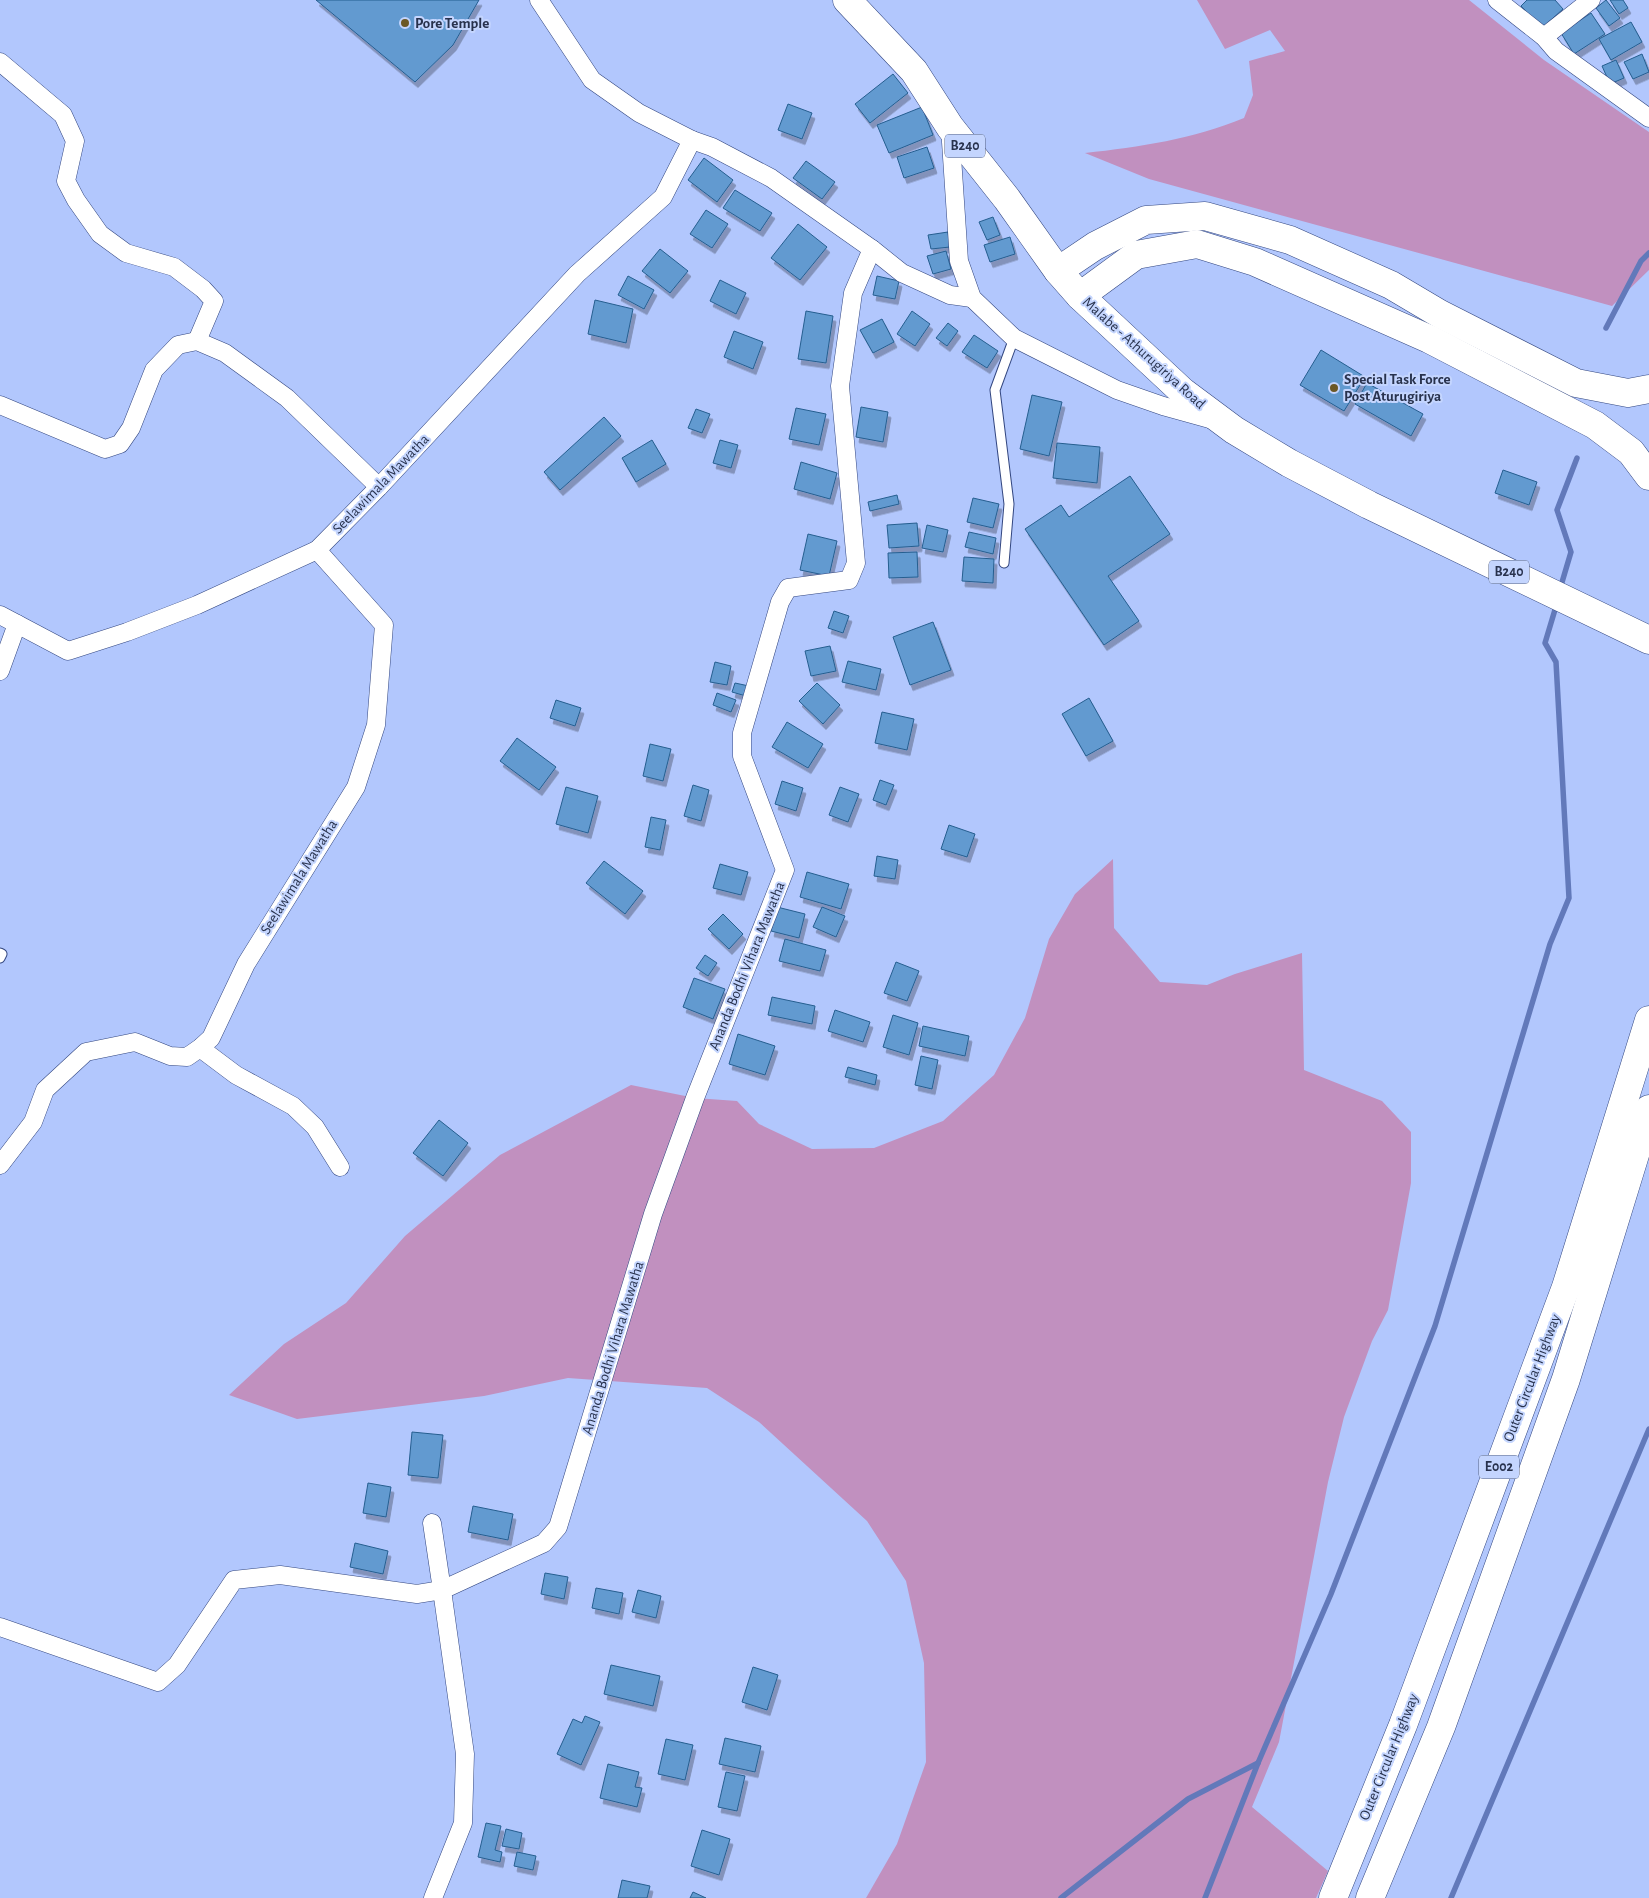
<svg xmlns="http://www.w3.org/2000/svg" width="1649" height="1898" font-family="'Alegreya Sans',sans-serif">
<style>
.green{fill:#c190bf}
.lines{fill:none;stroke-linecap:round;stroke-linejoin:round}
.stream{stroke:#6279ba;stroke-width:5.5}
.building{fill:#629ad0;stroke:#255e8f;filter:url(#shadow)}
.lane-casing{stroke:#334780;stroke-width:11}
.street-casing{stroke:#334780;stroke-width:19}
.primary-casing{stroke:#334780;stroke-width:29}
.highway-casing{stroke:#334780;stroke-width:29}
.lane{stroke:#fff;stroke-width:9}
.street{stroke:#fff;stroke-width:18}
.primary{stroke:#fff;stroke-width:28}
.highway{stroke:#fff;stroke-width:28}
.poi-dot{fill:#6b5826;stroke:#c4d5fe;stroke-width:2}
.labels{text-anchor:middle;dominant-baseline:central;stroke-width:4;stroke-linejoin:round;paint-order:stroke}
.shield{fill:#c4d5fe;stroke:#576382;stroke-width:1}
.shield-label{font-size:14px;font-weight:bold;fill:#28324d}
.poi-label{font-size:15px;font-weight:bold;fill:#28324d;stroke:#c4d5fe;text-anchor:start}
.street-label{font-size:15px;fill:#28324d;stroke:#c4d5fe}
</style>
<defs>
<filter id="shadow"><feDropShadow dx="3" dy="5.5" stdDeviation="0" flood-color="#0004"/></filter>
</defs>
<rect width="100%" height="100%" fill="#b2c7fd"/>
<g class="green">
<path d="M1197,0h272l75,60 105,72v138l-37,36 -463,-127 -64,-26c55,-6 108,-14 159,-35l9,-23 -4,-34 36,-10 -15,-21 -45,19z"/>
<path d="M1113,859l1,69 46,54 47,3 28,-11 67,-21 2,117 78,31 29,31v51l-23,127 -16,31 -28,76 -16,65 -49,260 -27,65 76,64 -12,27h-450l31,-54 29,-82 -2,-99 -18,-82 -39,-60 -108,-99 -52,-34 -139,-10 -84,18 -187,23 -68,-24 55,-51 62,-41 59,-67 95,-81 131,-70 64,13 42,3 22,23 53,25 62,-1 69,-27 51,-46 31,-57 24,-79 26,-45z"/>
</g>
<g class="lines">
<g class="stream">
<path d="M1606,328l35,-67 8,-8"/>
<path d="M1560,589l11,-37 -14,-42 20,-52"/>
<path d="M1061,1898l127,-99 70,-36"/>
<path d="M1205,1898l53,-135 73,-169 104,-268 115,-382 19,-46 -13,-236 -11,-19 12,-40"/>
<path d="M1451,1898l198,-469"/>
</g>
</g>
<g class="building">
<path d="M316,0h163l-26,45 -38,37z"/>
<path d="M1527,0h28l8,9 -21,19 -21,-22z"/>
<path d="M1606,0l14,18 -11,8 -13,-18z"/>
<path d="M1610,0h13l5,8 -9,6z"/>
<path d="M1591,13l14,21 -31,20 -13,-21z"/>
<path d="M1631,22l11,20 -31,18 -12,-21z"/>
<path d="M1642,54l7,18 -16,7 -9,-17z"/>
<path d="M1616,60l8,18 -14,6 -8,-18z"/>
<path d="M893,74l15,19 -38,30 -15,-19z"/>
<path d="M788,104l24,9 -10,26 -24,-9z"/>
<path d="M922,107l11,28 -44,18 -12,-28z"/>
<path d="M927,147l7,21 -30,10 -7,-21z"/>
<path d="M704,158l29,22 -16,22 -29,-22z"/>
<path d="M806,161l29,21 -13,17 -29,-21z"/>
<path d="M735,190l37,23 -12,18 -37,-23z"/>
<path d="M706,210l22,14 -16,24 -22,-14z"/>
<path d="M993,217l7,18 -13,5 -8,-18z"/>
<path d="M798,224l29,23 -27,33 -29,-22z"/>
<path d="M948,232l2,15 -19,2 -3,-14z"/>
<path d="M1010,237l5,17 -25,8 -6,-17z"/>
<path d="M660,249l28,22 -18,22 -28,-22z"/>
<path d="M946,251l5,18 -18,5 -6,-18z"/>
<path d="M628,276l26,14 -10,19 -26,-14z"/>
<path d="M877,276l22,5 -4,18 -22,-4z"/>
<path d="M720,280l26,13 -10,21 -26,-13z"/>
<path d="M595,300l38,9 -7,34 -38,-9z"/>
<path d="M806,311l27,5 -7,47 -28,-4z"/>
<path d="M912,311l18,13 -15,22 -18,-12z"/>
<path d="M882,319l12,23 -21,11 -13,-23z"/>
<path d="M948,323l10,8 -11,15 -11,-8z"/>
<path d="M734,331l29,11 -10,27 -29,-12z"/>
<path d="M974,335l24,16 -11,17 -25,-16z"/>
<path d="M1321,350l44,27 -21,34 -44,-26z"/>
<path d="M1367,383l56,31 -12,22 -56,-32z"/>
<path d="M1032,395l30,7 -13,54 -29,-7z"/>
<path d="M861,407l27,5 -5,30 -27,-5z"/>
<path d="M796,408l30,6 -7,31 -30,-6z"/>
<path d="M696,409l14,5 -8,19 -14,-5z"/>
<path d="M604,417l17,19 -61,54 -16,-18z"/>
<path d="M652,440l14,24 -30,18 -14,-24z"/>
<path d="M720,440l18,5 -7,23 -18,-5z"/>
<path d="M1057,443l43,4 -3,36 -44,-5z"/>
<path d="M801,462l36,11 -7,26 -36,-10z"/>
<path d="M1503,470l34,12 -8,23 -34,-12z"/>
<path d="M1130,476l40,58 -62,42 31,45 -35,24 -79,-116 36,-24 8,12z"/>
<path d="M897,495l2,9 -29,7 -2,-9z"/>
<path d="M973,498l26,6 -6,24 -26,-6z"/>
<path d="M917,523l2,23 -30,2 -2,-23z"/>
<path d="M927,525l21,5 -5,22 -21,-4z"/>
<path d="M969,532l27,6 -3,16 -28,-7z"/>
<path d="M808,534l29,7 -8,35 -29,-6z"/>
<path d="M917,552l1,25 -29,1 -1,-25z"/>
<path d="M964,557l30,2 -1,24 -31,-2z"/>
<path d="M834,611l15,5 -6,17 -15,-5z"/>
<path d="M933,622l18,48 -41,15 -17,-48z"/>
<path d="M830,646l6,25 -25,5 -6,-25z"/>
<path d="M848,661l33,8 -5,21 -34,-8z"/>
<path d="M715,662l16,4 -4,19 -17,-3z"/>
<path d="M735,683l14,3 -3,10 -14,-4z"/>
<path d="M817,683l23,22 -17,19 -24,-23z"/>
<path d="M717,693l19,7 -5,12 -18,-7z"/>
<path d="M1089,698l24,43 -27,15 -24,-42z"/>
<path d="M556,700l25,8 -6,18 -25,-8z"/>
<path d="M882,712l32,7 -7,31 -32,-7z"/>
<path d="M787,722l36,22 -15,24 -36,-21z"/>
<path d="M517,738l39,29 -17,23 -39,-29z"/>
<path d="M650,744l21,5 -8,32 -20,-5z"/>
<path d="M880,780l14,5 -8,20 -13,-5z"/>
<path d="M782,781l21,7 -7,23 -21,-7z"/>
<path d="M693,785l16,5 -8,31 -17,-5z"/>
<path d="M566,787l32,9 -10,37 -32,-9z"/>
<path d="M840,787l19,7 -11,28 -19,-7z"/>
<path d="M651,817l15,3 -6,30 -15,-3z"/>
<path d="M949,825l26,9 -8,23 -26,-8z"/>
<path d="M877,856l21,4 -3,19 -21,-3z"/>
<path d="M604,861l39,30 -18,23 -39,-31z"/>
<path d="M720,864l28,8 -7,23 -28,-7z"/>
<path d="M807,872l42,12 -8,25 -41,-12z"/>
<path d="M777,907l28,7 -6,24 -28,-7z"/>
<path d="M822,907l23,9 -9,21 -23,-10z"/>
<path d="M723,914l20,20 -14,15 -21,-20z"/>
<path d="M785,939l41,11 -6,21 -41,-10z"/>
<path d="M705,955l12,8 -9,13 -12,-8z"/>
<path d="M896,962l23,9 -12,30 -23,-8z"/>
<path d="M694,978l31,11 -12,30 -30,-12z"/>
<path d="M772,997l43,9 -3,18 -44,-9z"/>
<path d="M835,1010l35,12 -7,20 -35,-11z"/>
<path d="M893,1015l25,8 -9,32 -26,-8z"/>
<path d="M923,1026l46,10 -4,20 -46,-10z"/>
<path d="M738,1034l37,12 -10,29 -36,-11z"/>
<path d="M921,1056l17,4 -6,29 -17,-4z"/>
<path d="M848,1067l29,8 -2,10 -30,-8z"/>
<path d="M439,1120l29,23 -25,33 -30,-23z"/>
<path d="M412,1432l31,3 -5,43 -30,-3z"/>
<path d="M368,1483l23,4 -5,30 -23,-4z"/>
<path d="M473,1506l40,8 -5,26 -40,-8z"/>
<path d="M355,1543l33,8 -5,23 -33,-7z"/>
<path d="M545,1573l23,4 -4,22 -23,-5z"/>
<path d="M596,1588l27,5 -4,21 -27,-6z"/>
<path d="M638,1590l23,6 -5,22 -24,-6z"/>
<path d="M611,1665l49,11 -7,30 -49,-12z"/>
<path d="M753,1667l25,8 -11,35 -25,-8z"/>
<path d="M585,1716l15,6 -19,43 -24,-11 16,-35 9,4z"/>
<path d="M725,1738l36,8 -6,26 -36,-8z"/>
<path d="M666,1739l27,6 -8,35 -27,-6z"/>
<path d="M608,1764l31,8 -4,15 7,1 -5,19 -37,-9z"/>
<path d="M726,1772l19,4 -8,35 -19,-4z"/>
<path d="M486,1823l15,3 -6,24 7,2 -2,10 -22,-5z"/>
<path d="M506,1829l16,4 -3,16 -17,-3z"/>
<path d="M702,1830l28,9 -11,36 -28,-9z"/>
<path d="M517,1852l19,4 -3,14 -19,-4z"/>
<path d="M622,1880l28,6 -3,12h-29z"/>
<path d="M693,1892l13,6h-16z"/>
</g>
<g class="lines">
<g class="lane-casing">
<g id="lane">
<path d="M1004,563l5,-59 -14,-114 19,-52"/>
<path d="M0,953l2,1 -2,4"/>
</g>
</g>
<g class="street-casing">
<g id="street">
<path d="M1497,0l47,37 12,14 93,67"/>
<path d="M1544,37l47,-37"/>
<path d="M0,62l63,53 12,26 -9,40 10,19 24,34 26,19 48,14 29,22 11,12 -17,40"/>
<path d="M950,127l9,134 13,37 42,40 103,52 46,16 47,13"/>
<path d="M692,140l20,7 59,31 101,71 30,24 48,22 22,3"/>
<path d="M0,405l105,44 15,-5 11,-16 23,-58 24,-25 19,-4 28,12 62,45 92,89"/>
<path d="M0,615l68,36 59,-19 70,-27 120,-55"/>
<path d="M0,671l17,-47"/>
<path d="M200,1048l36,27 57,31 22,21 25,40"/>
<path d="M0,1165l33,-43 12,-32 41,-38 49,-10 35,14 17,1 13,-9 11,-10 35,-74 110,-177 20,-62 8,-100 -67,-75 62,-63 198,-213 86,-77 29,-57 -53,-27 -47,-33 -53,-80"/>
<path d="M432,1523l10,67 102,-47 14,-16 95,-313 42,-116 90,-228 -43,-114v-23l38,-131 8,-14 61,-8 7,-17 -16,-177 13,-93 19,-44"/>
<path d="M0,1627l158,55 19,-17 57,-85 46,-5 137,19 25,-4 23,164 -2,69 -30,75"/>
</g>
</g>
<g class="primary-casing">
<path id="primary" d="M847,0l67,71 36,56 57,72 51,72 22,25 103,96 51,38 55,33 80,42 280,135"/>
</g>
<g class="highway-casing">
<g id="highway">
<path d="M1058,271l37,-25 51,-26 59,-4 85,24 101,45 49,29 136,69 52,10 21,-4"/>
<path d="M1080,296l56,-41 61,-11 58,18 174,77 166,86 36,27 18,24"/>
<path d="M1333,1898l70,-173 163,-438 83,-267"/>
<path d="M1370,1898l71,-171 125,-348 83,-270"/>
</g>
</g>
<use href="#lane" class="lane"/>
<use href="#street" class="street"/>
<use href="#primary" class="primary"/>
<use href="#highway" class="highway"/>
</g>
<g class="poi-dot">
<circle cx="405" cy="23" r="5"/>
<circle cx="1334" cy="388" r="5"/>
</g>
<g class="labels">
<g class="shield">
<rect x="945" y="134.5" width="40" height="23" rx="4"/>
<rect x="1489" y="560.5" width="40" height="23" rx="4"/>
<rect x="1479" y="1455.5" width="40" height="23" rx="4"/>
</g>
<g class="shield-label">
<text x="965" y="146">B240</text>
<text x="1509" y="572">B240</text>
<text x="1499" y="1467">E002</text>
</g>
<g class="poi-label">
<text x="415" y="23">Pore Temple</text>
<text x="1344" y="379">Special Task Force<tspan x="1344" dy="17">Post Aturugiriya</tspan></text>
</g>
<g class="street-label">
<text transform="translate(1144 353) rotate(42)">Malabe - Athurugiriya Road</text>
<text transform="translate(381 484) rotate(-46)">Seelawimala Mawatha</text>
<text transform="translate(299 877) rotate(-58)">Seelawimala Mawatha</text>
<text transform="translate(747 966) rotate(-68)">Ananda Bodhi Vihara Mawatha</text>
<text transform="translate(613 1348) rotate(-73)">Ananda Bodhi Vihara Mawatha</text>
<text transform="translate(1532 1378) rotate(-69)">Outer Circular Highway</text>
<text transform="translate(1389 1757) rotate(-68)">Outer Circular Highway</text>
</g>
</g>
</svg>
